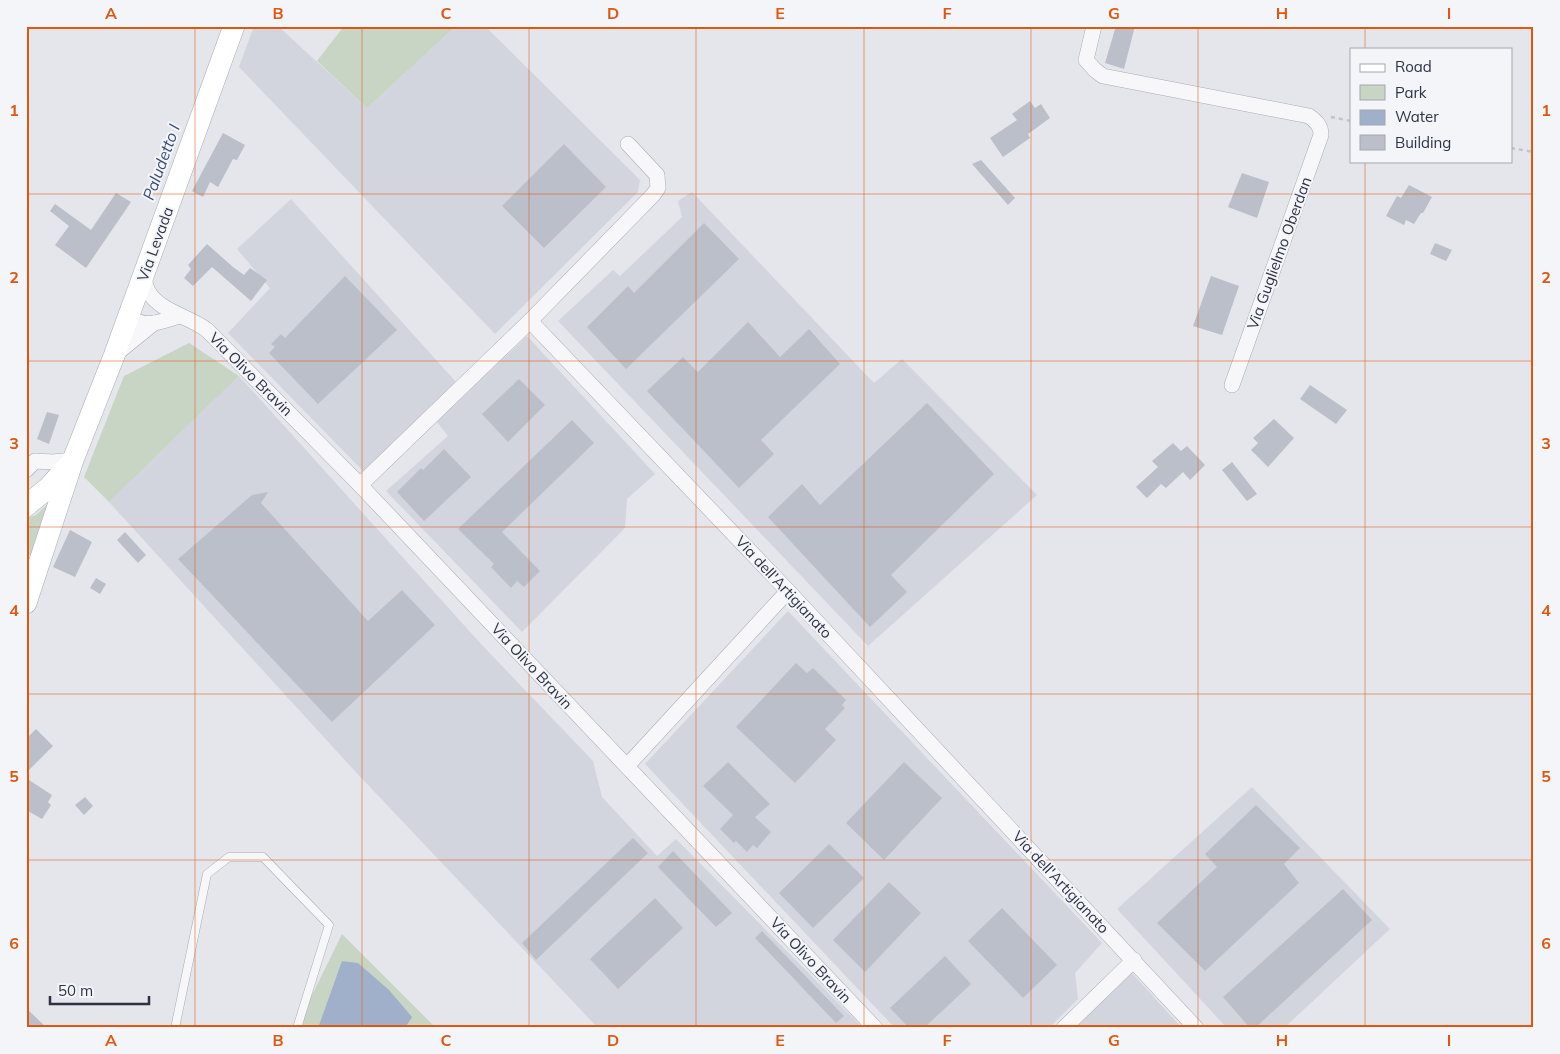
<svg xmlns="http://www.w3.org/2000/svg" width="1560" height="1054" font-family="Mulish,sans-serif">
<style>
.built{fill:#d2d5dd}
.green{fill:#c8d5c5}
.water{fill:#a0b0ca}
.building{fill:#bbbfc9}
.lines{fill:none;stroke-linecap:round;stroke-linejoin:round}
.service-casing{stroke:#a9acb6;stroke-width:9}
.minor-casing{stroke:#a9acb6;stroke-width:16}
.secondary-casing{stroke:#a9acb6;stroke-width:22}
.path{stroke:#c2c4cb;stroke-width:2.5;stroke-dasharray:4 4;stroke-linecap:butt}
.service{stroke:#f7f7fa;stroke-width:8}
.minor{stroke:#f7f7fa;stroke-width:15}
.secondary{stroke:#fff;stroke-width:21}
.grid{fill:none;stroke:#df570f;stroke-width:1;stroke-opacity:0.55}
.labels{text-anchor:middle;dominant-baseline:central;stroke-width:4;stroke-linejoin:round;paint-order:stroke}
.street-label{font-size:15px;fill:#2c3244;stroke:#f4f5f9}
.water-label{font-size:16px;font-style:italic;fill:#364c77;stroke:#f4f5f9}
.neatline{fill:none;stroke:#df570f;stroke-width:2}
.grid-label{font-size:16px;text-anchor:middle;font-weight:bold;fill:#df570f}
</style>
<rect width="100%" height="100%" fill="#e4e6eb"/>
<g class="built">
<path d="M254,26h24l89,82 89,-82h29l155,154 -2,12 -143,142 -256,-267z"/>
<path d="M692,192l182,191 28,-24 135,136 -169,151 -310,-325 55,-51 7,6 62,-59 -4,-16z"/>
<path d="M291,199l165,183 -92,90 -136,-139 42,-45 -33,-39z"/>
<path d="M527,336l128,138 -28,25 -2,29 -103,104 -136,-141 62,-55 -11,-14z"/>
<path d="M239,376l243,269 111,116 9,36 55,59 19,-17 187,189h-265l-246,-260 -243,-266z"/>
<path d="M788,611l314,332 -27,30 3,26 -29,29h-154l-250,-264z"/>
<path d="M1252,787l138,142 -106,99h-57l-110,-119z"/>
<path d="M1130,971l52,57h-108z"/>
</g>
<g class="green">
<path d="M344,26h112l-89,82 -50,-47z"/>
<path d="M189,343l50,33 -130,126 -25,-25 40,-101z"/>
<path d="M53,499l-18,51 -9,9v-41l10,-3z"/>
<path d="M342,934l91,91 -2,3h-135z"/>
</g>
<path class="water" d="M342,961l16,2 31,27 23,27 -7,11h-87z"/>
<g class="building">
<path d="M1116,26h19l-11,43 -19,-6z"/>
<path d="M1030,101l5,7 6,-4 9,14 -22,16 2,4 -27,19 -13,-19 27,-18 -5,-6z"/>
<path d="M223,133l22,12 -8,15 -4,-1 -15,28 -8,-5 -7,15 -11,-6z"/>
<path d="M564,144l42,43 -62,61 -42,-42z"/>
<path d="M981,160l34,38 -7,7 -36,-41z"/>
<path d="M1242,173l27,9 -12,36 -29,-11z"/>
<path d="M1409,185l23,12 -9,16h-2l-7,11 -8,-4 -2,5 -18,-9 11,-20 4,2z"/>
<path d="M116,193l15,9 -45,66 -31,-23 14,-19 -19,-15 5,-7 36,26z"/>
<path d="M704,223l35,36 -113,110 -39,-42 41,-41 6,7z"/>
<path d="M1435,243l17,7 -6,11 -16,-7z"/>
<path d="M207,244l26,23 11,8 6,-7 17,12 -16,21 -39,-34 -19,19 -9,-8 7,-9 -3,-4z"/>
<path d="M345,276l52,54 -79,74 -49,-51 6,-6 -4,-3 10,-10 4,4z"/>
<path d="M1211,276l28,10 -17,49 -29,-9z"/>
<path d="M748,322l32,35 29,-28 31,35 -79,76 13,14 -35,34 -92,-97 36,-34 15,15z"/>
<path d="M519,379l26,26 -37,37 -26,-28z"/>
<path d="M1310,385l37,25 -11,14 -36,-25z"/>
<path d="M927,403l67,71 -103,101 16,17 -37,35 -102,-110 34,-33 18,21z"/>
<path d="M47,412l12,3 -10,29 -12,-5z"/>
<path d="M1274,419l20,19 -26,29 -17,-17 7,-7 -5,-5z"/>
<path d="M572,420l22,23 -92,89 38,39 -16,16 -7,-6 -6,7 -20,-21 3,-3 -36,-35z"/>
<path d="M1173,443l8,8 6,-5 18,19 -15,15 -7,-8 -17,16 -5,-4 -14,14 -11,-11 22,-20 -6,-6z"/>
<path d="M444,449l27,28 -47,44 -27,-29 24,-24 2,2z"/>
<path d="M1232,462l25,32 -10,7 -25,-31z"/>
<path d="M268,492l-7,11 107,118 34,-31 33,35 -103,97 -154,-163 74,-64z"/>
<path d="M70,530l22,12 -17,35 -22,-10z"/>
<path d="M125,532l21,23 -8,8 -21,-23z"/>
<path d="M96,578l10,6 -6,10 -10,-6z"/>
<path d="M796,663l11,10 6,-5 33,32 -4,5 3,3 -20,21 11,11 -41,43 -59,-56z"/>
<path d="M36,729l17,17 -27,27v-34z"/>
<path d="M728,762l42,42 -15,13 16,15 -14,16 -4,-3 -6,7 -11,-11 -2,2 -14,-14 13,-14 -30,-29z"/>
<path d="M904,762l38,36 -58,62 -38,-37z"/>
<path d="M26,778l26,17 -4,7 3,3 -9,14 -16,-9z"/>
<path d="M85,797l8,9 -9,9 -9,-10z"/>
<path d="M1256,805l44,43 -16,16 15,19 -94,88 -48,-48 60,-56 -12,-13z"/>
<path d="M633,838l15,15 -112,107 -14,-17z"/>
<path d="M829,844l35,34 -51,50 -34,-35z"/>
<path d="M673,851l59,62 -16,14 -58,-60z"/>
<path d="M889,882l32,31 -56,59 -32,-32z"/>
<path d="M1343,889l29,31 -117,108h-5l-27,-31z"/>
<path d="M655,898l28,30 -65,61 -28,-30z"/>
<path d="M1002,908l55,57 -34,33 -55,-57z"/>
<path d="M762,931l82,85 -8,7 -81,-85z"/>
<path d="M945,956l26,28 -47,44h-15l-19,-20z"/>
<path d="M26,1008l21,20h-21z"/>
</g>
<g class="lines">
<g class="service-casing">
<path id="service" d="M175,1028l32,-154 22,-17h34l66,68 -32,103"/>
</g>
<g class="minor-casing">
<g id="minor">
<path d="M1094,26l-8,34 9,10 8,6 206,40c8,6 12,10 12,19l-89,250"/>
<path d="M143,275c2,5 2,11 5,16 12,21 41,25 59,39l153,155 515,543"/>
<path d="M128,316c17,14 33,5 52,0"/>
<path d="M530,321l258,270 408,437"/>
<path d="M117,353l37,-30"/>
<path d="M26,470l9,-9 18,1 20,-2"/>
<path d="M360,485l170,-164 123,-126 5,-7 -1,-13 -29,-31"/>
<path d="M627,766l161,-175"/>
<path d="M1064,1028l70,-68"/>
</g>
</g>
<g class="secondary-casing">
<g id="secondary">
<path d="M26,506l22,-18 20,-22"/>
<path d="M26,603l47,-143 41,-104 120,-330"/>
</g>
</g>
<g class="path">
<path d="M1331,117l20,4"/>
<path d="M1511,148l23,4"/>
</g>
<use href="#service" class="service"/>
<use href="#minor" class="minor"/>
<use href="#secondary" class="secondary"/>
</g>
<path class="grid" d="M195,26v1002M362,26v1002M529,26v1002M696,26v1002M864,26v1002M1031,26v1002M1198,26v1002M1365,26v23M1365,161v867M26,194h1508M26,361h1508M26,527h1508M26,694h1508M26,860h1508"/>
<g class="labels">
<g class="street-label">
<text transform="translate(155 244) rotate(-70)">Via Levada</text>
<text transform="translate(1279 253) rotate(-70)">Via Guglielmo Oberdan</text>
<text transform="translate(251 374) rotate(45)">Via Olivo Bravin</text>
<text transform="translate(784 587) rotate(47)">Via dell'Artigianato</text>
<text transform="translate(532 666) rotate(47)">Via Olivo Bravin</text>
<text transform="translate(1061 882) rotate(47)">Via dell'Artigianato</text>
<text transform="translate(811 960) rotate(47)">Via Olivo Bravin</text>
</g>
<g class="water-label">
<text transform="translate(161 162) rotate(-70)">Paludetto I</text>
</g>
</g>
<rect width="1560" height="1054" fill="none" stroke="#f4f5f9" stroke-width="55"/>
<rect x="1350" y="48" width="162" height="115" fill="#f4f5f9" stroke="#a4a7b1"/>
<rect x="1360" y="64" width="25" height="8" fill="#ffffff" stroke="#a4a7b1"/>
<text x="1395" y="72" font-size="15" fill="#2c3244">Road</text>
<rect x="1360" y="85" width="25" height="15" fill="#c8d5c5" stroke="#a4a7b1"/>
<text x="1395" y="98" font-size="15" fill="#2c3244">Park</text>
<rect x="1360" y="110" width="25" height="15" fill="#a0b0ca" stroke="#a4a7b1"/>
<text x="1395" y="122" font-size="15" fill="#2c3244">Water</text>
<rect x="1360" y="135" width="25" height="15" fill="#bbbfc9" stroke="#a4a7b1"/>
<text x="1395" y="148" font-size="15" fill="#2c3244">Building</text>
<path d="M50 996v8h99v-8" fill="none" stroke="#2c3244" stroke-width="2.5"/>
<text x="58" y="996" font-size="15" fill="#2c3244" stroke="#f4f5f9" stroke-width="4" paint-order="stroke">50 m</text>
<rect x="28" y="28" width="1504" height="998" class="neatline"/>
<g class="grid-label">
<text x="111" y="19">A</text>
<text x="278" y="19">B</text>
<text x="446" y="19">C</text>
<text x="613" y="19">D</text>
<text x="780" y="19">E</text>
<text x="947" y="19">F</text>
<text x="1114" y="19">G</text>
<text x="1282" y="19">H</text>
<text x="1449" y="19">I</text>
<text x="14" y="116">1</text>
<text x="1546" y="116">1</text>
<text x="14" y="283">2</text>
<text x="1546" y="283">2</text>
<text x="14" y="449">3</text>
<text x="1546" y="449">3</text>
<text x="14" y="616">4</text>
<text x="1546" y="616">4</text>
<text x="14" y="782">5</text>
<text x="1546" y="782">5</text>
<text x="14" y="949">6</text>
<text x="1546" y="949">6</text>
<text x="111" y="1046">A</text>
<text x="278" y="1046">B</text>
<text x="446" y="1046">C</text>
<text x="613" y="1046">D</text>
<text x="780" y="1046">E</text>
<text x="947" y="1046">F</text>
<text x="1114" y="1046">G</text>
<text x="1282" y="1046">H</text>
<text x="1449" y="1046">I</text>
</g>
</svg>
